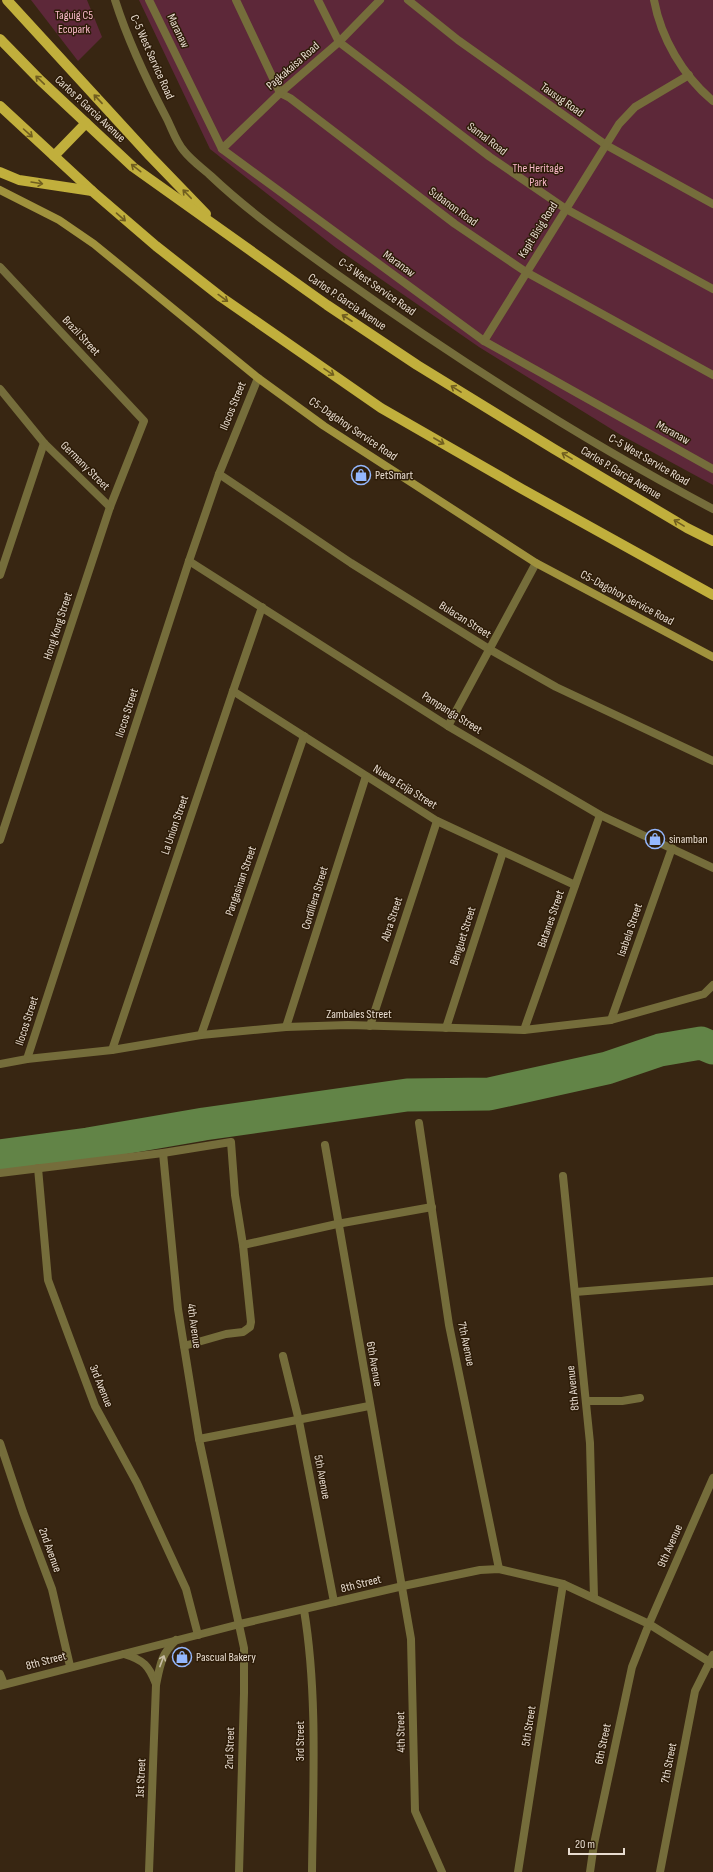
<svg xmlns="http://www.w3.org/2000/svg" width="713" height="1872" font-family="'Sofia Sans Condensed',sans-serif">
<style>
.green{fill:#5d2839}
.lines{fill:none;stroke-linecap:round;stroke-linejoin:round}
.river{stroke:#628447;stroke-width:33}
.service{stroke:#756d3b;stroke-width:8}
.minor{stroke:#756d3b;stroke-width:8}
.tertiary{stroke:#756d3b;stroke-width:8}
.secondary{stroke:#a0923d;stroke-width:8}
.primary{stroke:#c1af3c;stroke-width:10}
.oneway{stroke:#705e1f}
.oneway2{stroke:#c6bba3}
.labels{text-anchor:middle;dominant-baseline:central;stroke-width:3;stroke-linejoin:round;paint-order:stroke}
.park-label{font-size:12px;fill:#f7b7c7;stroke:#2d1c08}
.street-label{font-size:12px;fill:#e8dcd0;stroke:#2d1c08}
.poi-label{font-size:12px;fill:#e8dcd0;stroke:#2d1c08;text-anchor:start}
</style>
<rect width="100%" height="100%" fill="#382612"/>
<g class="green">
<path d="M31,0h56l15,37 -24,24z"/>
<path d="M139,0h574v485l-92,-50 -142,-88 -143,-99 -126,-99z"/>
</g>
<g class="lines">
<path class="river" d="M0,1156l88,-12 116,-20 203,-29 82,-1 118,-26 53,-18 41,-7 12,5"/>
<g class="service">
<path d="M149,0l73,149 262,192 229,128"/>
<path d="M236,0l44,93 10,5 165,126 71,48 187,103"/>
<path d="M318,0l21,42 151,115 76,52 147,80"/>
<path d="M408,0l50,40 148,105 107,59"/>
<path d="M654,0c7,38 29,76 59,101"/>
<path d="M222,149l58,-56 59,-51 41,-42"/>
<path d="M484,341l135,-217 16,-17 54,-32"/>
<path d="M586,1401h36l18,-3"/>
</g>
<g class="minor">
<path d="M115,0c13,41 32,81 52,119 5,10 9,23 17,32 7,9 18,17 27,25 38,36 81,66 124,97 121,86 247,167 378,236"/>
<path d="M0,267l144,154 -34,86 -110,333"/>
<path d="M0,389l44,54 66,64"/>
<path d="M219,474l132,89 138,86 67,38 157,74"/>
<path d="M189,561l259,165 152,89 113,53"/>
<path d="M0,575l44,-132"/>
<path d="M233,691l204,130 138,64"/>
<path d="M448,726l88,-163"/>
<path d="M611,1020l61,-172"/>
<path d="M370,1026l67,-205"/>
<path d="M286,1027l80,-251"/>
<path d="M446,1028l57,-176"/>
<path d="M524,1030l76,-215"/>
<path d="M201,1035l103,-299"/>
<path d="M112,1050l121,-359 29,-84"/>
<path d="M27,1059l162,-498 30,-87 39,-96"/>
<path d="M0,1064l27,-5 85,-9 89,-15 85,-8 62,-2 176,5 87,-10 93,-26 9,-9"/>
<path d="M419,1123l30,202 50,244"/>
<path d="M325,1145l86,494 4,172 27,61"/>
<path d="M163,1153l15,156 21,130 45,209v45l-5,179"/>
<path d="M38,1168l10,112 47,126 42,77 49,106 12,46"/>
<path d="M0,1173l163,-20 68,-11 4,53 8,50"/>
<path d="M563,1176l27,267 4,155"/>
<path d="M575,1292l138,-11"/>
<path d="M184,1346l42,-12 17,-2 7,-5 1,-5 -8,-77 94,-21 95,-17"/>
<path d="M283,1356l16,65 35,181"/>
<path d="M199,1439l170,-33"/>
<path d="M0,1443l23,69 29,77 18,77"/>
<path d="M304,1610c14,84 9,177 8,262"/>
<path d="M124,1654c20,6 25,12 32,30"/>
<path d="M0,1674l4,10"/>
<path d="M149,1872l7,-187c4,-19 5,-31 20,-45"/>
<path d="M518,1872l45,-288"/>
<path d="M590,1872l4,-28 38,-177 17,-43"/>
<path d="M660,1872l35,-181 18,-36"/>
</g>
<g class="tertiary">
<path d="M649,1624l64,-146"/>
<path d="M0,1686l240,-62 163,-38 77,-16 19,-1 64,15 86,40 64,40"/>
</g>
<path class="secondary" d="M0,190l59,30 35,24 164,134 66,48 212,137 177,94"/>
<g class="primary">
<path d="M7,0l143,156 56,58"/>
<path d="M0,39l40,41 93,87 194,138 90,60 137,84 133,79 26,13"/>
<path d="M0,106l92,85 64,55 65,51 160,111 141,81 191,106"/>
<path d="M54,156l32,-33"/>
<path d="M0,172l19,8 73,11"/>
</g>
</g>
<defs><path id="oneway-shaft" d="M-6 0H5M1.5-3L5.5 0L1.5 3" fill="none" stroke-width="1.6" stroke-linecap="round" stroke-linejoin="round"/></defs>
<g class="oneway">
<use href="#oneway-shaft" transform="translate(40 80) rotate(-136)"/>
<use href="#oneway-shaft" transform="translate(98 99) rotate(-133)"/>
<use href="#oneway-shaft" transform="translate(28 133) rotate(42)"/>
<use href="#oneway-shaft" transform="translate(136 168) rotate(-142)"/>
<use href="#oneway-shaft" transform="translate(37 183) rotate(9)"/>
<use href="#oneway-shaft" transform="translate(187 194) rotate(-134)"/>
<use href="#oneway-shaft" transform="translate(121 217) rotate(41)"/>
<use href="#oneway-shaft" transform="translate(223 298) rotate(36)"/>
<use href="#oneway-shaft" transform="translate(347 318) rotate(-147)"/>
<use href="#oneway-shaft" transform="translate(329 372) rotate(34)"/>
<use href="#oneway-shaft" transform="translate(456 389) rotate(-148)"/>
<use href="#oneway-shaft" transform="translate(439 441) rotate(30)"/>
<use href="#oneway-shaft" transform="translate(567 456) rotate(-149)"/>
<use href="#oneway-shaft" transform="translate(679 523) rotate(-149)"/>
</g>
<use class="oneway2" href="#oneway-shaft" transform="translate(162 1661) rotate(-69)"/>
<defs>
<g id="shop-ring" transform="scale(1)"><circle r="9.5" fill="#2d1c08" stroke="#94b7fd" stroke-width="1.5"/><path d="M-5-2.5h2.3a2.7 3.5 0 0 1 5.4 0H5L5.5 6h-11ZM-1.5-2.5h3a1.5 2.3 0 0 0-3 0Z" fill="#94b7fd"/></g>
</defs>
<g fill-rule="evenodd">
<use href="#shop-ring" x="361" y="475"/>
<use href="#shop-ring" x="655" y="839"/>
<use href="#shop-ring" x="182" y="1657"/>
</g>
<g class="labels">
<g class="park-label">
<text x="74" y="15">Taguig C5<tspan x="74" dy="14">Ecopark</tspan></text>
<text x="538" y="168">The Heritage<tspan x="538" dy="14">Park</tspan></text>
</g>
<g class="street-label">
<text transform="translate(178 31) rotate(64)">Maranaw</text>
<text transform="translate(152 57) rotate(66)">C-5 West Service Road</text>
<text transform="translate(293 66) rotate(-41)">Pagkakaisa Road</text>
<text transform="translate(562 100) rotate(35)">Tausug Road</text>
<text transform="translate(90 109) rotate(43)">Carlos P. Garcia Avenue</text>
<text transform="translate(487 139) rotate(37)">Samal Road</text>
<text transform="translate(453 207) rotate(36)">Subanon Road</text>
<text transform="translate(538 230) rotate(-58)">Kapit Bisig Road</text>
<text transform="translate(399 264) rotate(36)">Maranaw</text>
<text transform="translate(377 287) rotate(35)">C-5 West Service Road</text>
<text transform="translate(347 302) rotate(34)">Carlos P. Garcia Avenue</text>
<text transform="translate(81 336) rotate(47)">Brazil Street</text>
<text transform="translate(233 406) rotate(-68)">Ilocos Street</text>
<text transform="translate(353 429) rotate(34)">C5-Dagohoy Service Road</text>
<text transform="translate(673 433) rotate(29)">Maranaw</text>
<text transform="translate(649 460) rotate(30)">C-5 West Service Road</text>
<text transform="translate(85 466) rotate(45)">Germany Street</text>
<text transform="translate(621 473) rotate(31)">Carlos P. Garcia Avenue</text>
<text transform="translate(627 598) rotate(28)">C5-Dagohoy Service Road</text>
<text transform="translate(465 620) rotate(32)">Bulacan Street</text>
<text transform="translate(58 626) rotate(-72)">Hong Kong Street</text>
<text transform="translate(127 713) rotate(-72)">Ilocos Street</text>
<text transform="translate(452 713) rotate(32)">Pampanga Street</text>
<text transform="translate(405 787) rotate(32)">Nueva Ecija Street</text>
<text transform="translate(175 825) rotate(-71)">La Union Street</text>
<text transform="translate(241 881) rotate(-71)">Pangasinan Street</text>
<text transform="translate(315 898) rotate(-73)">Cordillera Street</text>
<text transform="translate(392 919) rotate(-72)">Abra Street</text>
<text transform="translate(551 919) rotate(-71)">Batanes Street</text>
<text transform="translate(630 930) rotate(-71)">Isabela Street</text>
<text transform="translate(463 936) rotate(-72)">Benguet Street</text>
<text x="359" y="1014">Zambales Street</text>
<text transform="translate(27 1021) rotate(-72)">Ilocos Street</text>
<text transform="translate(194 1326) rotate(82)">4th Avenue</text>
<text transform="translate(466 1344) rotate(78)">7th Avenue</text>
<text transform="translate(374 1364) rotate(80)">6th Avenue</text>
<text transform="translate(101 1386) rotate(68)">3rd Avenue</text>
<text transform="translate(573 1388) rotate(-96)">8th Avenue</text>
<text transform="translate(322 1477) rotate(79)">5th Avenue</text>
<text transform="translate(670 1546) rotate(-66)">9th Avenue</text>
<text transform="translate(50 1550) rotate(70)">2nd Avenue</text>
<text transform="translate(361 1584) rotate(-14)">8th Street</text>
<text transform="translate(46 1661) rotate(-15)">8th Street</text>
<text transform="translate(529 1726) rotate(-81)">5th Street</text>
<text transform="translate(401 1732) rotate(-91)">4th Street</text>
<text transform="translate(300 1741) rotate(-90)">3rd Street</text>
<text transform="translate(603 1744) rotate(-78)">6th Street</text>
<text transform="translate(230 1748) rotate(-88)">2nd Street</text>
<text transform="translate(669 1763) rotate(-79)">7th Street</text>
<text transform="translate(141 1778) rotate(-87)">1st Street</text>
</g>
<g class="poi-label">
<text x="375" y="475">PetSmart</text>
<text x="669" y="839">sinamban</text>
<text x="196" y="1657">Pascual Bakery</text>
</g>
</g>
<path d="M569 1848v6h55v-6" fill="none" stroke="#e8dcd0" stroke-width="2"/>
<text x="575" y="1848" font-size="12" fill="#e8dcd0" stroke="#2d1c08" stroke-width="3" paint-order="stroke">20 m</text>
</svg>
